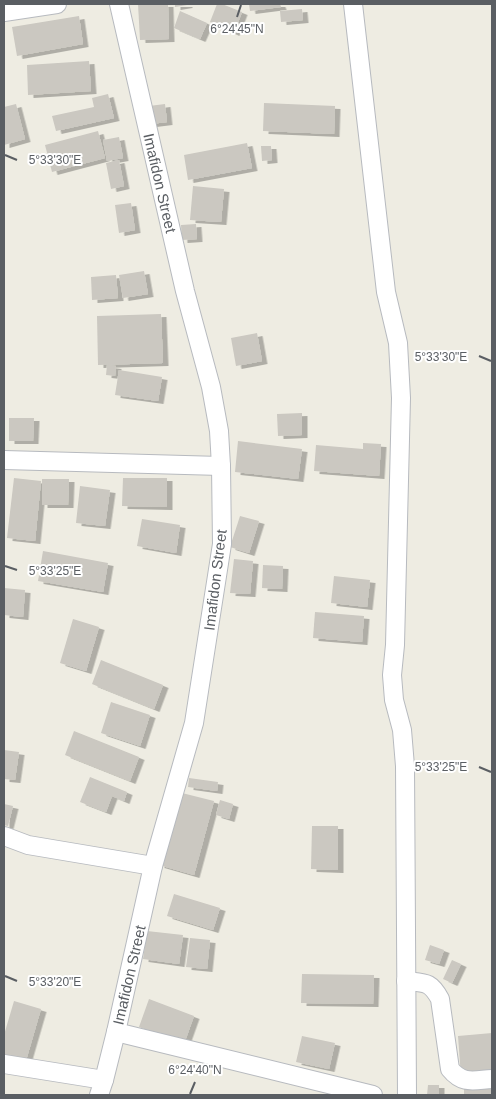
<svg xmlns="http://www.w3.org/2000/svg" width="496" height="1099" font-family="Helvetica,sans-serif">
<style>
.building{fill:#cbc8c1;filter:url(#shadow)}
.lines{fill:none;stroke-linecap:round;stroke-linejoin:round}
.street-casing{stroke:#b7babf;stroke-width:20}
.street{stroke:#fff;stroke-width:18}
.ticks{fill:none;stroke:#5a5e63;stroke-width:2}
.labels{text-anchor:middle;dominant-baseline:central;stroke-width:4;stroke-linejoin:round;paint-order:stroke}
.street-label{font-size:15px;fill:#5a5e63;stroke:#fff}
.ticks-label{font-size:12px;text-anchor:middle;fill:#5a5e63;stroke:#fff;stroke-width:4;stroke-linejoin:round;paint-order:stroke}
</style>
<defs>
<filter id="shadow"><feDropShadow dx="5.5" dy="3" stdDeviation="0" flood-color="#0004"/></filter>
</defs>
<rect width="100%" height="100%" fill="#eeece2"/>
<g class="building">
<path d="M138,4h30l1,35 -29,1z"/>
<path d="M175,4h12v1l-12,2z"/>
<path d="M217,4h5l20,8 -8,21 -24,-11z"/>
<path d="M249,4h31l1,3 -31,4z"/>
<path d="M302,9l1,11 -22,2 -1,-11z"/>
<path d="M180,11l27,12 -7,16 -26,-11z"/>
<path d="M79,16l4,28 -66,12 -5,-29z"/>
<path d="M89,61l2,30 -63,4 -1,-30z"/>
<path d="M108,94l6,24 -58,13 -4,-15 42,-9 -2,-9z"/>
<path d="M264,103l71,3 -1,28 -71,-3z"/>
<path d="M16,104l9,35 -21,6v-38z"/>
<path d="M165,104l2,18 -16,2 -2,-18z"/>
<path d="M98,131l7,27 -53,14 -7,-27z"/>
<path d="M119,137l4,21 -16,3 -4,-21z"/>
<path d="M247,143l5,25 -64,12 -4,-25z"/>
<path d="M261,146h10l1,14 -10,1z"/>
<path d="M119,160l5,26 -13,3 -5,-26z"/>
<path d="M193,186l31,3 -3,33 -31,-2z"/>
<path d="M131,203l4,27 -16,3 -4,-28z"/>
<path d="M196,224l1,15 -15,1 -1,-15z"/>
<path d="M144,271l4,23 -25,4 -4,-23z"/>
<path d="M116,275l2,23 -26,2 -1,-23z"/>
<path d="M161,314l2,49 -65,2 -1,-49z"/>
<path d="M257,333l5,28 -26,5 -5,-28z"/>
<path d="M107,365l9,1 -1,10 -9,-1z"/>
<path d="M119,370l43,7 -4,24 -43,-6z"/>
<path d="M302,413v22l-24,1 -1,-22z"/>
<path d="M9,418h25l-1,23h-24z"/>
<path d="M238,441l64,8 -4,30 -63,-7z"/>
<path d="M363,443l18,1 -2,32 -65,-5 2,-26 47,4z"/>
<path d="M14,478l27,3 -6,60 -28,-3z"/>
<path d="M123,478h44v29l-45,-1z"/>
<path d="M42,479h27l-1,26h-26z"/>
<path d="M80,486l30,4 -5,36 -29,-3z"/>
<path d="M240,516l19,5 -10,32 -19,-6z"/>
<path d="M142,519l38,6 -4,28 -39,-7z"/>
<path d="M43,551l65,12 -5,29 -65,-11z"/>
<path d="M234,559l19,2 -3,33 -20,-1z"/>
<path d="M263,565l20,1 -1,23 -20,-1z"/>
<path d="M334,576l36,4 -3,27 -36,-4z"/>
<path d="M4,588l21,2 -2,27 -19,-2z"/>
<path d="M315,612l49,4 -2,26 -49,-4z"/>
<path d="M73,619l26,8 -13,44 -26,-8z"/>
<path d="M101,660l62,25 -9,24 -62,-25z"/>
<path d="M111,702l39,13 -10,31 -39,-13z"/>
<path d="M74,731l65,26 -9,24 -65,-26z"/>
<path d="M4,750l15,2 -4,28 -11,-1z"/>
<path d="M90,777l37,15 -3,9 -12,-5 -6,16 -26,-10z"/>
<path d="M189,778l29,4 -1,9 -29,-4z"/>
<path d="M178,792l36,9 -20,74 -35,-10z"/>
<path d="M220,800l13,4 -4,15 -13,-4z"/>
<path d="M4,804l9,2 -5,20 -4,-1z"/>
<path d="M312,826h26v44l-27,-1z"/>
<path d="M174,894l46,14 -7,22 -46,-14z"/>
<path d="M147,931l36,4 -4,29 -36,-5z"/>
<path d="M190,938l20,2 -3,29 -21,-2z"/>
<path d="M430,945l14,5 -5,14 -14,-4z"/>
<path d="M452,960l9,4 -9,19 -9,-4z"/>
<path d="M302,974l72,1 -1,29 -72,-1z"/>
<path d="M149,999l45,17 -10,28 -45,-17z"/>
<path d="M14,1001l27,8 -16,55 -21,-7v-22z"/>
<path d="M492,1033v42l-31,2 -3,-41z"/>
<path d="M302,1036l33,7 -6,26 -33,-7z"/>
<path d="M428,1085h11v10h-12z"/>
<rect x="464" y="1088" width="28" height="7"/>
</g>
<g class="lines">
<g class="street-casing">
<g id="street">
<path d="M353,4l33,288 12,51 3,55 -6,247 -3,30 2,25 8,30 3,36 2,329"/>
<path d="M4,12l53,-8"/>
<path d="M4,460l217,6"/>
<path d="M4,836l24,9 125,21"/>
<path d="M406,981c19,2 24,0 34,18l10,70c13,16 24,11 42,10"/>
<path d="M116,1032l257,63"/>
<path d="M4,1064l100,16"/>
<path d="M99,1095l5,-15 12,-48 37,-166 41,-143 28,-179 -1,-78 -2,-35 -8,-44 -26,-96 -66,-287"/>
</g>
</g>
<use href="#street" class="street"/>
</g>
<path class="ticks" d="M237,17l4,-12M5,155l12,5M479,356l12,5M5,566l12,4M479,767l12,5M5,976l12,5M190,1094l5,-12"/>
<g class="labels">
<g class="street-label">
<text transform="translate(160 183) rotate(77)">Imafidon Street</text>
<text transform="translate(215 580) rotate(-83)">Imafidon Street</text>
<text transform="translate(129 975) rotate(-77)">Imafidon Street</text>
</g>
</g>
<g class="ticks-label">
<text x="237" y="33">6°24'45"N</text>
<text x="55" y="164">5°33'30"E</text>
<text x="441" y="361">5°33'30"E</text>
<text x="55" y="575">5°33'25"E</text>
<text x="441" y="771">5°33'25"E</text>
<text x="55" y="986">5°33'20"E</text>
<text x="195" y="1074">6°24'40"N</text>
</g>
<rect width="496" height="1099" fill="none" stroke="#5a5e63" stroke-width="10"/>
</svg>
